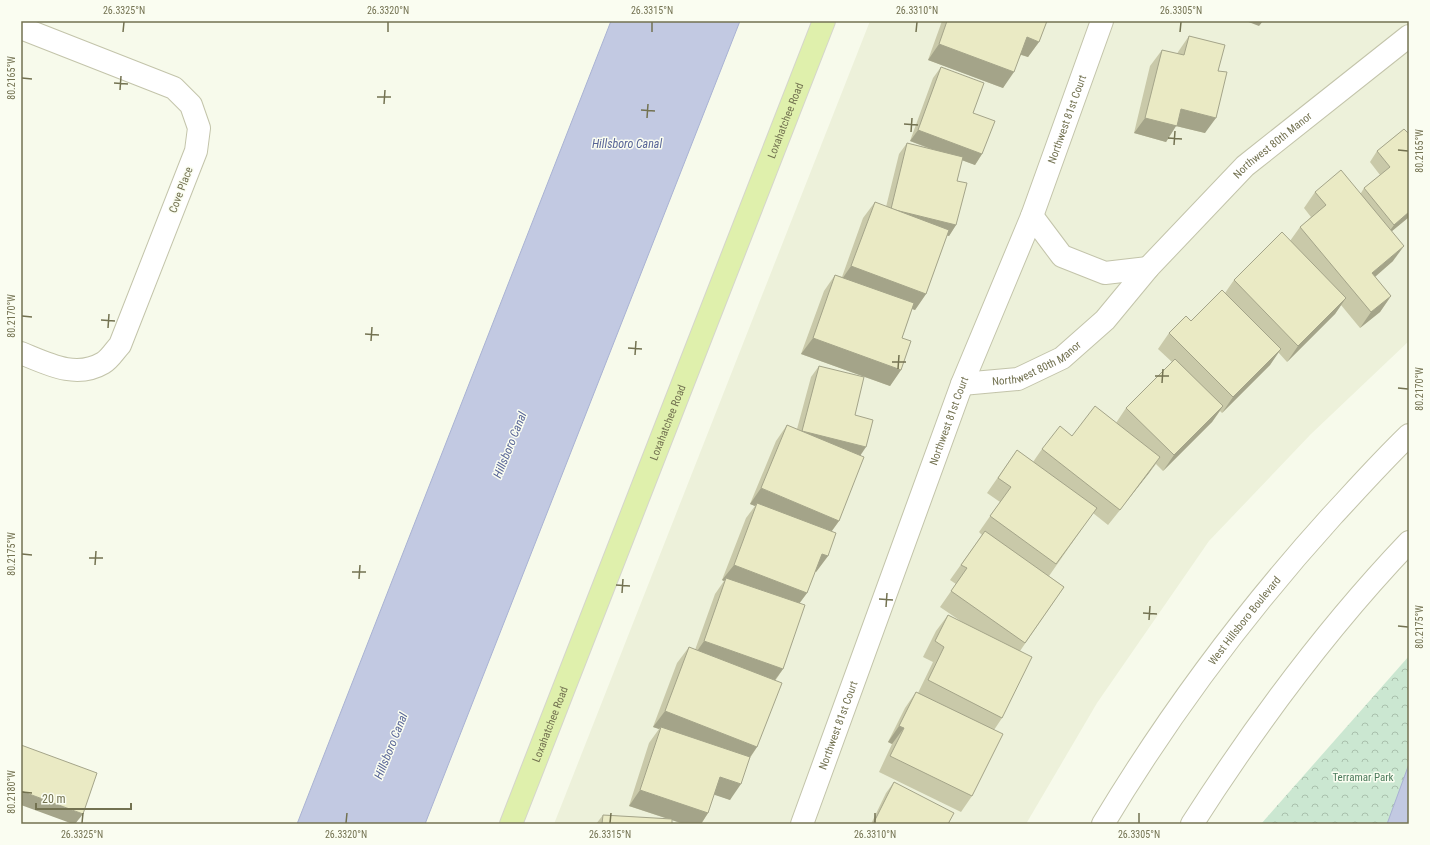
<svg xmlns="http://www.w3.org/2000/svg" width="1430" height="845" font-family="'Roboto Condensed',sans-serif">
<style>
.residential{fill:#edf1da}
.forest{fill:url(#forest-crowns)}
.water{fill:#c2c9e2;stroke:#a9b2d3}
.lines{fill:none;stroke-linecap:round;stroke-linejoin:round}
.minor-casing{stroke:#c3c4aa;stroke-width:24}
.major-casing{stroke:#d5d5cb;stroke-width:24}
.minor{stroke:#fff;stroke-width:22}
.major{stroke:#dff0ac;stroke-width:22}
.wall{fill:#c9c9a9}
.shaded-wall{fill:#a4a489}
.building{fill:#eaeac4;stroke:#a4a489}
.ticks{fill:none;stroke:#737251;stroke-width:1.5}
.labels{text-anchor:middle;dominant-baseline:central;stroke-width:3;stroke-linejoin:round;paint-order:stroke}
.street-label{font-size:11px;fill:#737251;stroke:#fafdf1}
.park-label{font-size:11px;fill:#4d7c5d;stroke:#fafdf1}
.water-label{font-size:12px;font-style:italic;fill:#586597;stroke:#fafdf1}
.neatline{fill:none;stroke:#737251;stroke-width:1.5}
.ticks-label{font-size:10px;text-anchor:middle;fill:#737251}
</style>
<defs>
<pattern id="forest-crowns" width="20" height="18" patternUnits="userSpaceOnUse"><rect width="20" height="18" fill="#cbe7d1"/><path d="M2 6a3 3 0 1 1 6 0M12 15a3 3 0 1 1 6 0" fill="none" stroke="#a9c0ac"/></pattern>
</defs>
<rect width="100%" height="100%" fill="#f7faeb"/>
<path class="residential" d="M870,21h539v320l-98,93 -102,107 -112,162 -71,121h-472z"/>
<path class="forest" d="M1409,656v168h-148z"/>
<g class="water">
<path d="M611,21h129l-315,803h-128z"/>
<path d="M1409,764v60h-22z"/>
</g>
<g class="lines">
<g class="minor-casing">
<g id="minor">
<path d="M21,28l153,60 17,17 8,23 -3,23 -76,194c-5,5 -10,14 -17,18 -27,16 -55,1 -82,-10"/>
<path d="M1032,216l30,40 43,17 43,-5"/>
<path id="s1" d="M962,384l56,-5 44,-21 43,-38 43,-52 97,-102 164,-130"/>
<path id="s2" d="M802,824l160,-440 70,-168 70,-195"/>
<path id="s3" d="M1103,824c66,-110 143,-213 229,-308 25,-27 50,-55 77,-81"/>
<path d="M1192,824c64,-100 135,-196 217,-282"/>
</g>
</g>
<g class="major-casing">
<g id="major">
<path id="s4" d="M511,824l313,-803"/>
</g>
</g>
<use href="#minor" class="minor"/>
<use href="#major" class="major"/>
</g>
<g class="wall">
<path d="M942,21h105l-8,21 -11,15 -7,-2 -18,33 -75,-28z"/>
<path d="M1189,36l29,35 -13,62 -29,-7 -10,16 -32,-9 16,-67 12,-16 15,4 1,-2z"/>
<path d="M941,67l32,46 9,41 -7,11 -13,-5 -5,21 -1,44 -7,11 -2,-1 -21,59 -11,16 -3,-1 -10,29 -1,32 -11,16 -89,-32 23,-63 11,-16 7,2 21,-59 12,-16 11,5 13,-53 8,-11 23,6 -20,-8 23,-63z"/>
<path d="M1404,129l5,88 -17,14 1,30 -18,16 16,19 -11,16 -20,16 -19,-23 -6,9 -48,48 -9,-10 -8,13 -48,48 -2,-2 -8,11 -49,49 -7,-7 -7,9 -41,52 -15,-12 -44,63 15,11 -44,64 -18,67 -8,12 -22,66 -11,16 -82,-40 13,-28 -4,-2 17,-34 11,-16 2,1 15,-31 -10,-5 13,-26 12,-16 14,7 -22,-15 16,-23 -6,-4 32,-45 -3,-3 21,-30 -13,-9 30,-43 16,12 9,-13 30,-13 44,-13 10,-15 46,-46 -14,-13 11,-16 22,-12 34,-28 9,-13 56,-39 10,-14 11,-10 -7,-9 11,-16 46,1 3,-5 16,-13 -10,-13 7,-11z"/>
<path d="M819,366l36,49 5,40 -21,66 -7,10 -4,25 -12,16 -1,-1 -8,22 -8,11 -16,65 -8,12 -18,66 -7,11 -20,42 -16,-6 -6,19 -7,11h-18l-11,-4v4h-76l7,-9 65,4 -39,-13 20,-63 10,-14 -6,-2 24,-64 12,-16 6,3 20,-56 9,-13 -2,-1 24,-62 9,-12 -5,-2 26,-63 11,-16 10,4 14,-52z"/>
<path d="M894,782l54,42h-77l15,-31z"/>
</g>
<g class="shaded-wall">
<path d="M1246,21h17l-4,5z"/>
<path d="M1027,37l12,5 -11,15 -12,-4z"/>
<path d="M939,44l75,28 -11,16 -75,-28z"/>
<path d="M1181,109l35,9 -11,15 -29,-7 -10,16 -32,-9 11,-15z"/>
<path d="M918,130l64,24 -7,11 -65,-24z"/>
<path d="M891,209l65,16 -7,11 -66,-16z"/>
<path d="M1409,212v5l-23,19 8,-11z"/>
<path d="M1404,246l-11,15 -32,28 11,-16z"/>
<path d="M851,266l75,28 -11,16 -75,-28z"/>
<path d="M1391,296l-11,16 -20,16 11,-16z"/>
<path d="M1346,298l-11,16 -48,48 11,-16z"/>
<path d="M813,338l88,32 -11,16 -89,-32z"/>
<path d="M1281,349l-11,16 -48,48 11,-16z"/>
<path d="M1223,406l-11,16 -49,49 11,-16z"/>
<path d="M802,431l64,16 -8,12z"/>
<path d="M1160,457l-11,16 -41,52 12,-15z"/>
<path d="M761,488l78,33 -11,15 -71,-33 -2,3 -5,-2z"/>
<path d="M822,554l6,2 -12,16 -5,-3z"/>
<path d="M734,565l73,28 -12,16 -69,-31 -2,3 -2,-1z"/>
<path d="M704,641l79,28 -11,15 -79,-27z"/>
<path d="M665,711l92,36 -11,16 -85,-36 -2,2 -6,-2z"/>
<path d="M899,726l5,2 -12,16 -4,-2z"/>
<path d="M720,777l21,7 -11,16 -21,-7z"/>
<path d="M640,790l68,23 -7,11h-17l-55,-18z"/>
<path d="M21,791l62,23 -8,10h-2l-52,-19z"/>
</g>
<g class="building">
<path d="M947,21h100l-8,21 -12,-5 -13,35 -75,-28z"/>
<path d="M1189,36l36,9 -7,26 9,1 -11,46 -35,-9 -4,17 -32,-8 17,-68 22,5z"/>
<path d="M941,67l43,16 -11,30 22,8 -13,33 -64,-24z"/>
<path d="M1404,129l5,5v78l-15,13 -30,-37 26,-21 -13,-16z"/>
<path d="M907,143l56,14 -6,24 10,2 -11,42 -65,-16z"/>
<path d="M1341,170l63,76 -32,27 19,23 -20,16 -71,-85 26,-22 -11,-13z"/>
<path d="M875,202l74,28 -23,64 -75,-28z"/>
<path d="M1282,232l64,66 -48,48 -64,-66z"/>
<path d="M835,275l79,28 -12,35 9,3 -10,29 -88,-32z"/>
<path d="M1222,290l59,59 -48,48 -64,-64 17,-17 5,5z"/>
<path d="M1175,359l48,47 -49,49 -48,-47z"/>
<path d="M819,366l45,11 -9,38 18,5 -7,27 -64,-16z"/>
<path d="M1095,406l65,51 -40,53 -78,-61 18,-23 12,10z"/>
<path d="M787,425l77,32 -25,64 -78,-33z"/>
<path d="M1017,450l80,58 -41,56 -66,-48 21,-29 -13,-9z"/>
<path d="M757,503l79,30 -8,23 -6,-2 -15,39 -73,-28z"/>
<path d="M985,531l79,56 -39,56 -74,-52 16,-23 -6,-3z"/>
<path d="M726,578l79,27 -22,64 -79,-28z"/>
<path d="M948,615l84,42 -30,61 -74,-38 16,-33 -9,-6z"/>
<path d="M689,647l93,36 -25,64 -92,-36z"/>
<path d="M916,692l87,42 -31,62 -82,-40 14,-28 -5,-2z"/>
<path d="M661,727l89,30 -9,27 -21,-7 -12,36 -68,-23z"/>
<path d="M21,745l76,28 -14,41 -62,-23z"/>
<path d="M894,782l60,31 -6,11h-75z"/>
<path d="M603,815l69,4v5h-70z"/>
</g>
<path class="ticks" d="M123,32l1,-10M388,32v-10M652,32v-10M916,32l1,-10M1180,32l1,-10M22,78l10,1M114,83l14,1M120,90l1,-14M377,97h14M384,104l1,-14M641,110l14,1M647,118l1,-14M904,124l14,1M911,132l1,-14M1168,138l14,1M1174,145l1,-14M1398,150l10,1M22,316l10,1M101,320l14,1M108,328l1,-14M365,334l14,1M371,341l1,-14M628,348l14,1M635,355l1,-14M892,362h14M898,369l1,-14M1155,376h14M1162,383l1,-14M1398,388l10,1M22,554l10,1M89,558h14M95,565l1,-14M352,572h14M359,579l1,-14M616,585l14,1M622,593l1,-14M879,599l14,1M886,607l1,-14M1143,613l14,1M1149,620l1,-14M1398,626l10,1M22,792l10,1M82,823l1,-10M346,823l1,-10M610,823l1,-10M875,823v-10M1139,823v-10"/>
<g class="labels">
<g class="street-label">
<text stroke="none"><textPath href="#s2" startOffset="753">Northwest 81st Court</textPath></text>
<text stroke="none"><textPath href="#s4" startOffset="755">Loxahatchee Road</textPath></text>
<text stroke="none"><textPath href="#s1" startOffset="405">Northwest 80th Manor</textPath></text>
<text transform="translate(181 190) rotate(-69)">Cove Place</text>
<text stroke="none"><textPath href="#s1" startOffset="79">Northwest 80th Manor</textPath></text>
<text stroke="none"><textPath href="#s2" startOffset="429">Northwest 81st Court</textPath></text>
<text stroke="none"><textPath href="#s4" startOffset="431">Loxahatchee Road</textPath></text>
<text stroke="none"><textPath href="#s3" startOffset="248">West Hillsboro Boulevard</textPath></text>
<text stroke="none"><textPath href="#s4" startOffset="107">Loxahatchee Road</textPath></text>
<text stroke="none"><textPath href="#s2" startOffset="105">Northwest 81st Court</textPath></text>
</g>
<g class="park-label">
<text x="1363" y="777">Terramar Park</text>
</g>
<g class="water-label">
<text x="627" y="144">Hillsboro Canal</text>
<text transform="translate(510 445) rotate(-68)">Hillsboro Canal</text>
<text transform="translate(391 746) rotate(-68)">Hillsboro Canal</text>
</g>
</g>
<rect width="1430" height="845" fill="none" stroke="#fafdf1" stroke-width="44"/>
<path d="M36 803v6h95v-6" fill="none" stroke="#737251" stroke-width="2"/>
<text x="42" y="803" font-size="12" fill="#737251" stroke="#fafdf1" stroke-width="3" paint-order="stroke">20 m</text>
<rect x="22" y="22" width="1386" height="801" class="neatline"/>
<g class="ticks-label">
<text x="124" y="14">26.3325°N</text>
<text x="388" y="14">26.3320°N</text>
<text x="652" y="14">26.3315°N</text>
<text x="917" y="14">26.3310°N</text>
<text x="1181" y="14">26.3305°N</text>
<text transform="translate(11 78) rotate(-90)" y="4">80.2165°W</text>
<text transform="translate(1419 151) rotate(-90)" y="4">80.2165°W</text>
<text transform="translate(11 316) rotate(-90)" y="4">80.2170°W</text>
<text transform="translate(1419 389) rotate(-90)" y="4">80.2170°W</text>
<text transform="translate(11 554) rotate(-90)" y="4">80.2175°W</text>
<text transform="translate(1419 627) rotate(-90)" y="4">80.2175°W</text>
<text transform="translate(11 792) rotate(-90)" y="4">80.2180°W</text>
<text x="82" y="838">26.3325°N</text>
<text x="346" y="838">26.3320°N</text>
<text x="610" y="838">26.3315°N</text>
<text x="875" y="838">26.3310°N</text>
<text x="1139" y="838">26.3305°N</text>
</g>
</svg>
